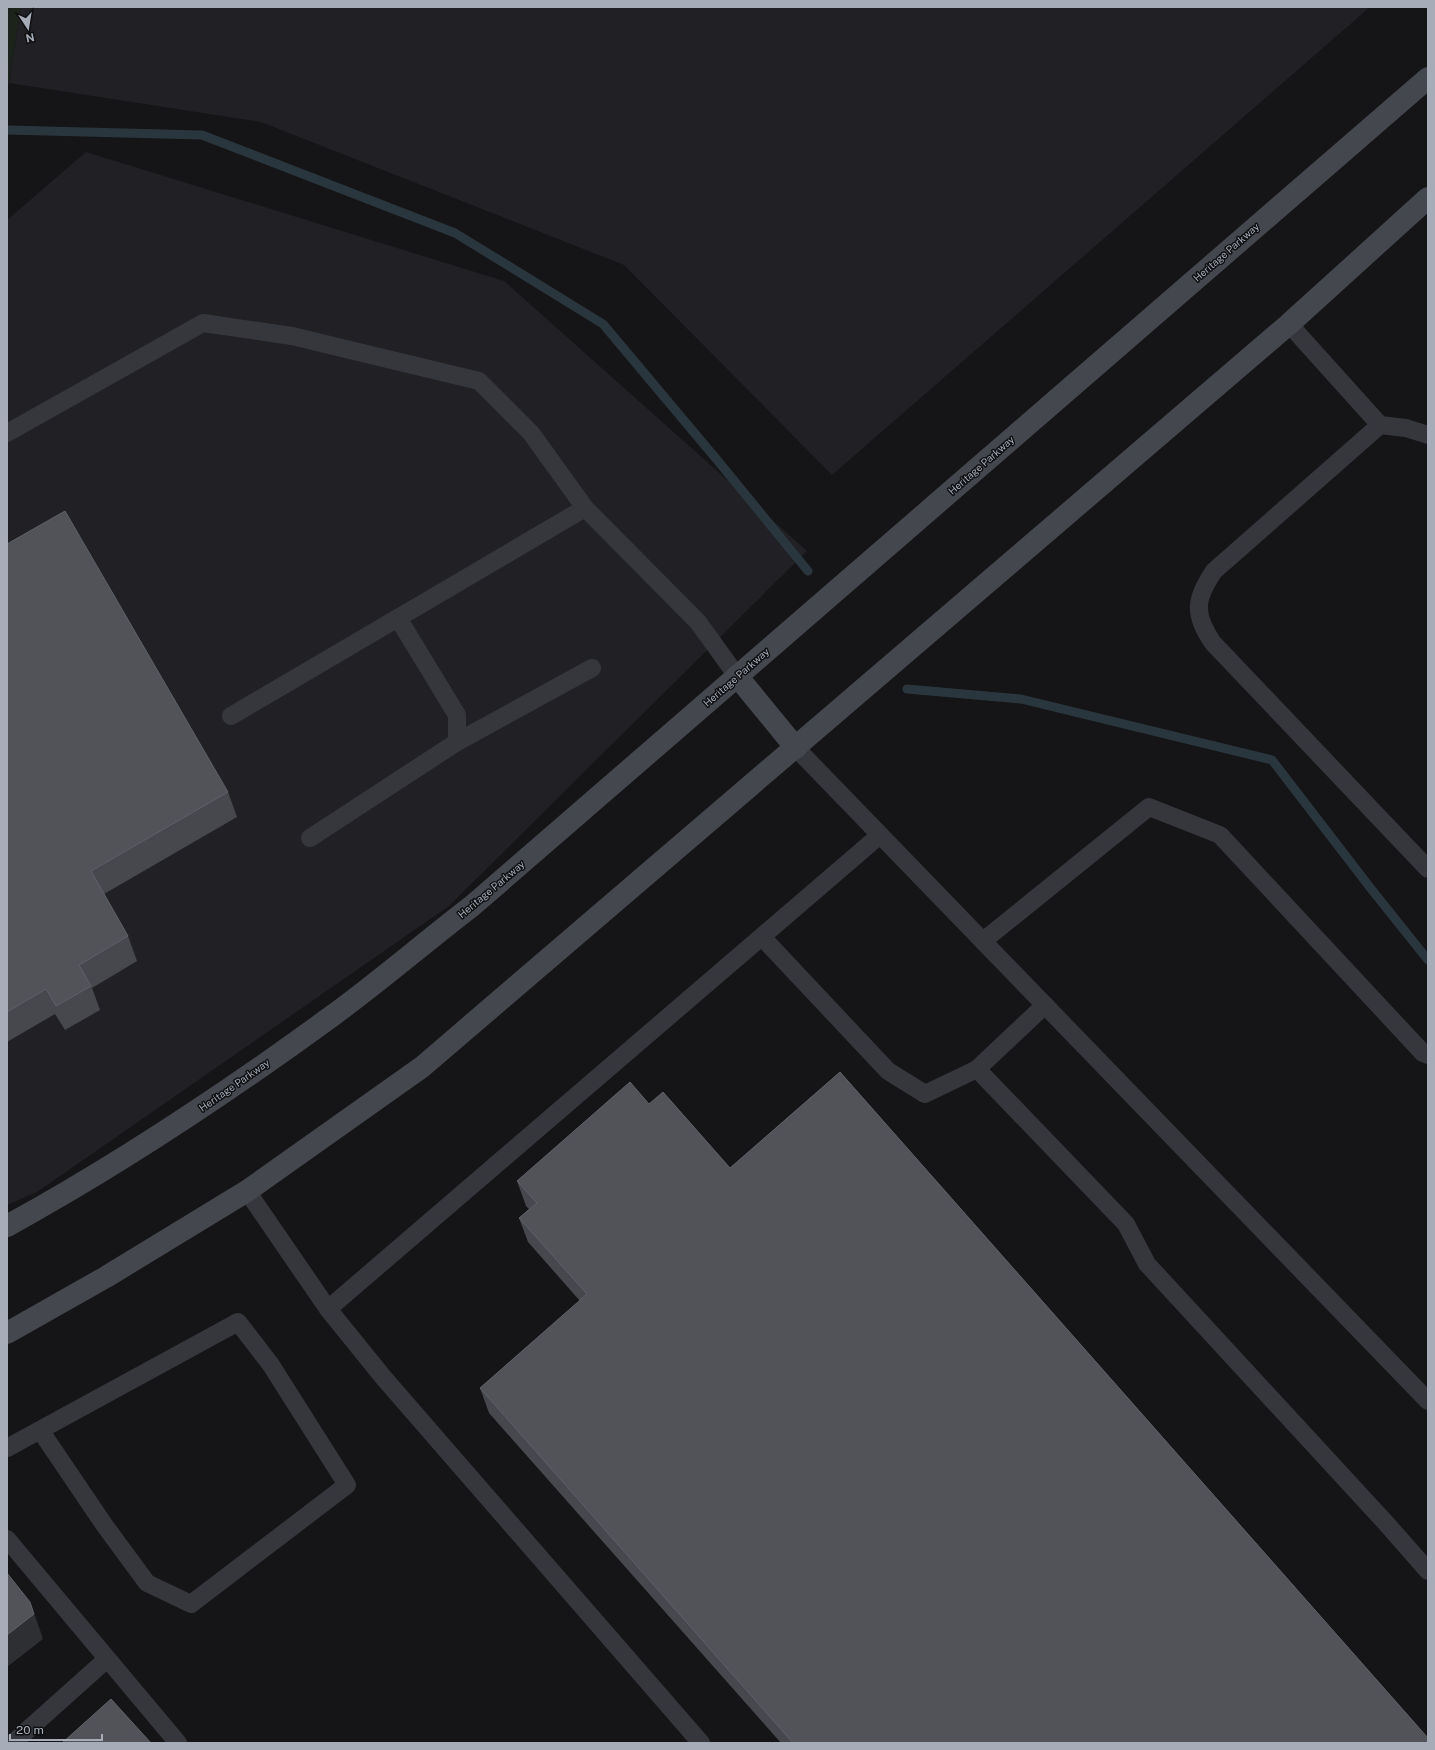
<svg xmlns="http://www.w3.org/2000/svg" width="1435" height="1750" font-family="'Public Sans',sans-serif">
<style>
.built{fill:#212125}
.green{fill:#1b231b}
.lines{fill:none;stroke-linecap:round;stroke-linejoin:round}
.stream{stroke:#2a363d;stroke-width:9}
.service{stroke:#36373d;stroke-width:18}
.secondary{stroke:#44474d;stroke-width:22}
.wall{fill:#46484d}
.shaded-wall{fill:#2e2f33}
.building{fill:#515359;stroke:#5e6168}
.labels{text-anchor:middle;dominant-baseline:central;stroke-width:3;stroke-linejoin:round;paint-order:stroke}
.street-label{font-size:10px;fill:#a6adb9;stroke:#101012}
</style>
<rect width="100%" height="100%" fill="#151517"/>
<g class="built">
<path d="M21,7h1349l-538,468 -208,-210 -363,-143 -252,-39z"/>
<path d="M86,152l418,129 303,270 -358,355 -412,286 -30,13v-985z"/>
</g>
<path class="green" d="M7,7h14l-14,87z"/>
<g class="lines">
<g class="stream">
<path d="M7,130l195,5 253,98 148,91 115,137 90,110"/>
<path d="M907,689l114,10 251,61 100,130 56,70"/>
</g>
<g class="service">
<path d="M1289,324l91,101 26,3 22,7"/>
<path d="M1380,425l-166,146c-19,28 -21,43 -1,72l215,226"/>
<path d="M7,433l196,-110 89,13 187,45 52,52 54,75 113,114 39,54"/>
<path d="M231,716l354,-208"/>
<path d="M457,742l135,-74"/>
<path d="M796,748l632,653"/>
<path d="M310,838l147,-96v-27l-59,-97"/>
<path d="M762,937l126,134 37,23 52,-25"/>
<path d="M983,941l166,-134 71,28 203,218 5,2"/>
<path d="M1045,1005l-68,64 149,155 21,40 238,258 43,49"/>
<path d="M247,1191l81,118 55,68 318,366"/>
<path d="M328,1309l552,-474"/>
<path d="M7,1448l231,-126 33,43 76,120 -156,119 -44,-21 -42,-57 -65,-96"/>
<path d="M7,1539l171,204"/>
<path d="M13,1743l94,-84"/>
</g>
<g class="secondary">
<path d="M737,676l59,72"/>
<path d="M7,1226c113,-62 221,-134 325,-210 48,-35 93,-74 140,-110l956,-828"/>
<path d="M7,1333l99,-56 141,-86 175,-124 867,-743 139,-126"/>
</g>
</g>
<g class="wall">
<path d="M7,544l221,248 9,25 -133,77 24,42 9,25 -45,27 8,22 -35,20 -10,-16 -48,28z"/>
<path d="M649,1104l81,64 698,575h-647l-292,-330 -9,-25 100,-87 -52,-59 -9,-24 10,-9 -3,-3 -9,-25z"/>
</g>
<path class="shaded-wall" d="M30,1602l9,25 4,12 -36,28v-32z"/>
<g class="building">
<path d="M65,511l163,281 -137,79 37,65 -49,29 12,21 -35,20 -10,-17 -39,23v-468z"/>
<path d="M840,1072l588,666v5h-635l-313,-355 107,-94 -68,-76 18,-15 -20,-22 113,-99 19,22 14,-12 67,76z"/>
<path d="M7,1573l23,29 4,12 -27,21z"/>
<path d="M111,1699l40,44h-89z"/>
</g>
<g class="labels">
<g class="street-label">
<text transform="translate(1226 252) rotate(-41)">Heritage Parkway</text>
<text transform="translate(981 465) rotate(-41)">Heritage Parkway</text>
<text transform="translate(736 677) rotate(-41)">Heritage Parkway</text>
<text transform="translate(491 889) rotate(-40)">Heritage Parkway</text>
<text transform="translate(234 1085) rotate(-35)">Heritage Parkway</text>
</g>
</g>
<rect width="1435" height="1750" fill="none" stroke="#a6adb9" stroke-width="16"/>
<g transform="translate(28 28) rotate(168)" stroke="#101012" stroke-width="3" paint-order="stroke">
<path d="M0-3L7 15L0 10L-7 15Z" fill="#a6adb9"/>
<text y="-6" font-size="11" font-weight="bold" text-anchor="middle" fill="#a6adb9">N</text>
</g>
<path d="M10 1734v6h92v-6" fill="none" stroke="#a6adb9" stroke-width="2"/>
<text x="16" y="1734" font-size="12" fill="#a6adb9" stroke="#101012" stroke-width="3" paint-order="stroke">20 m</text>
</svg>
